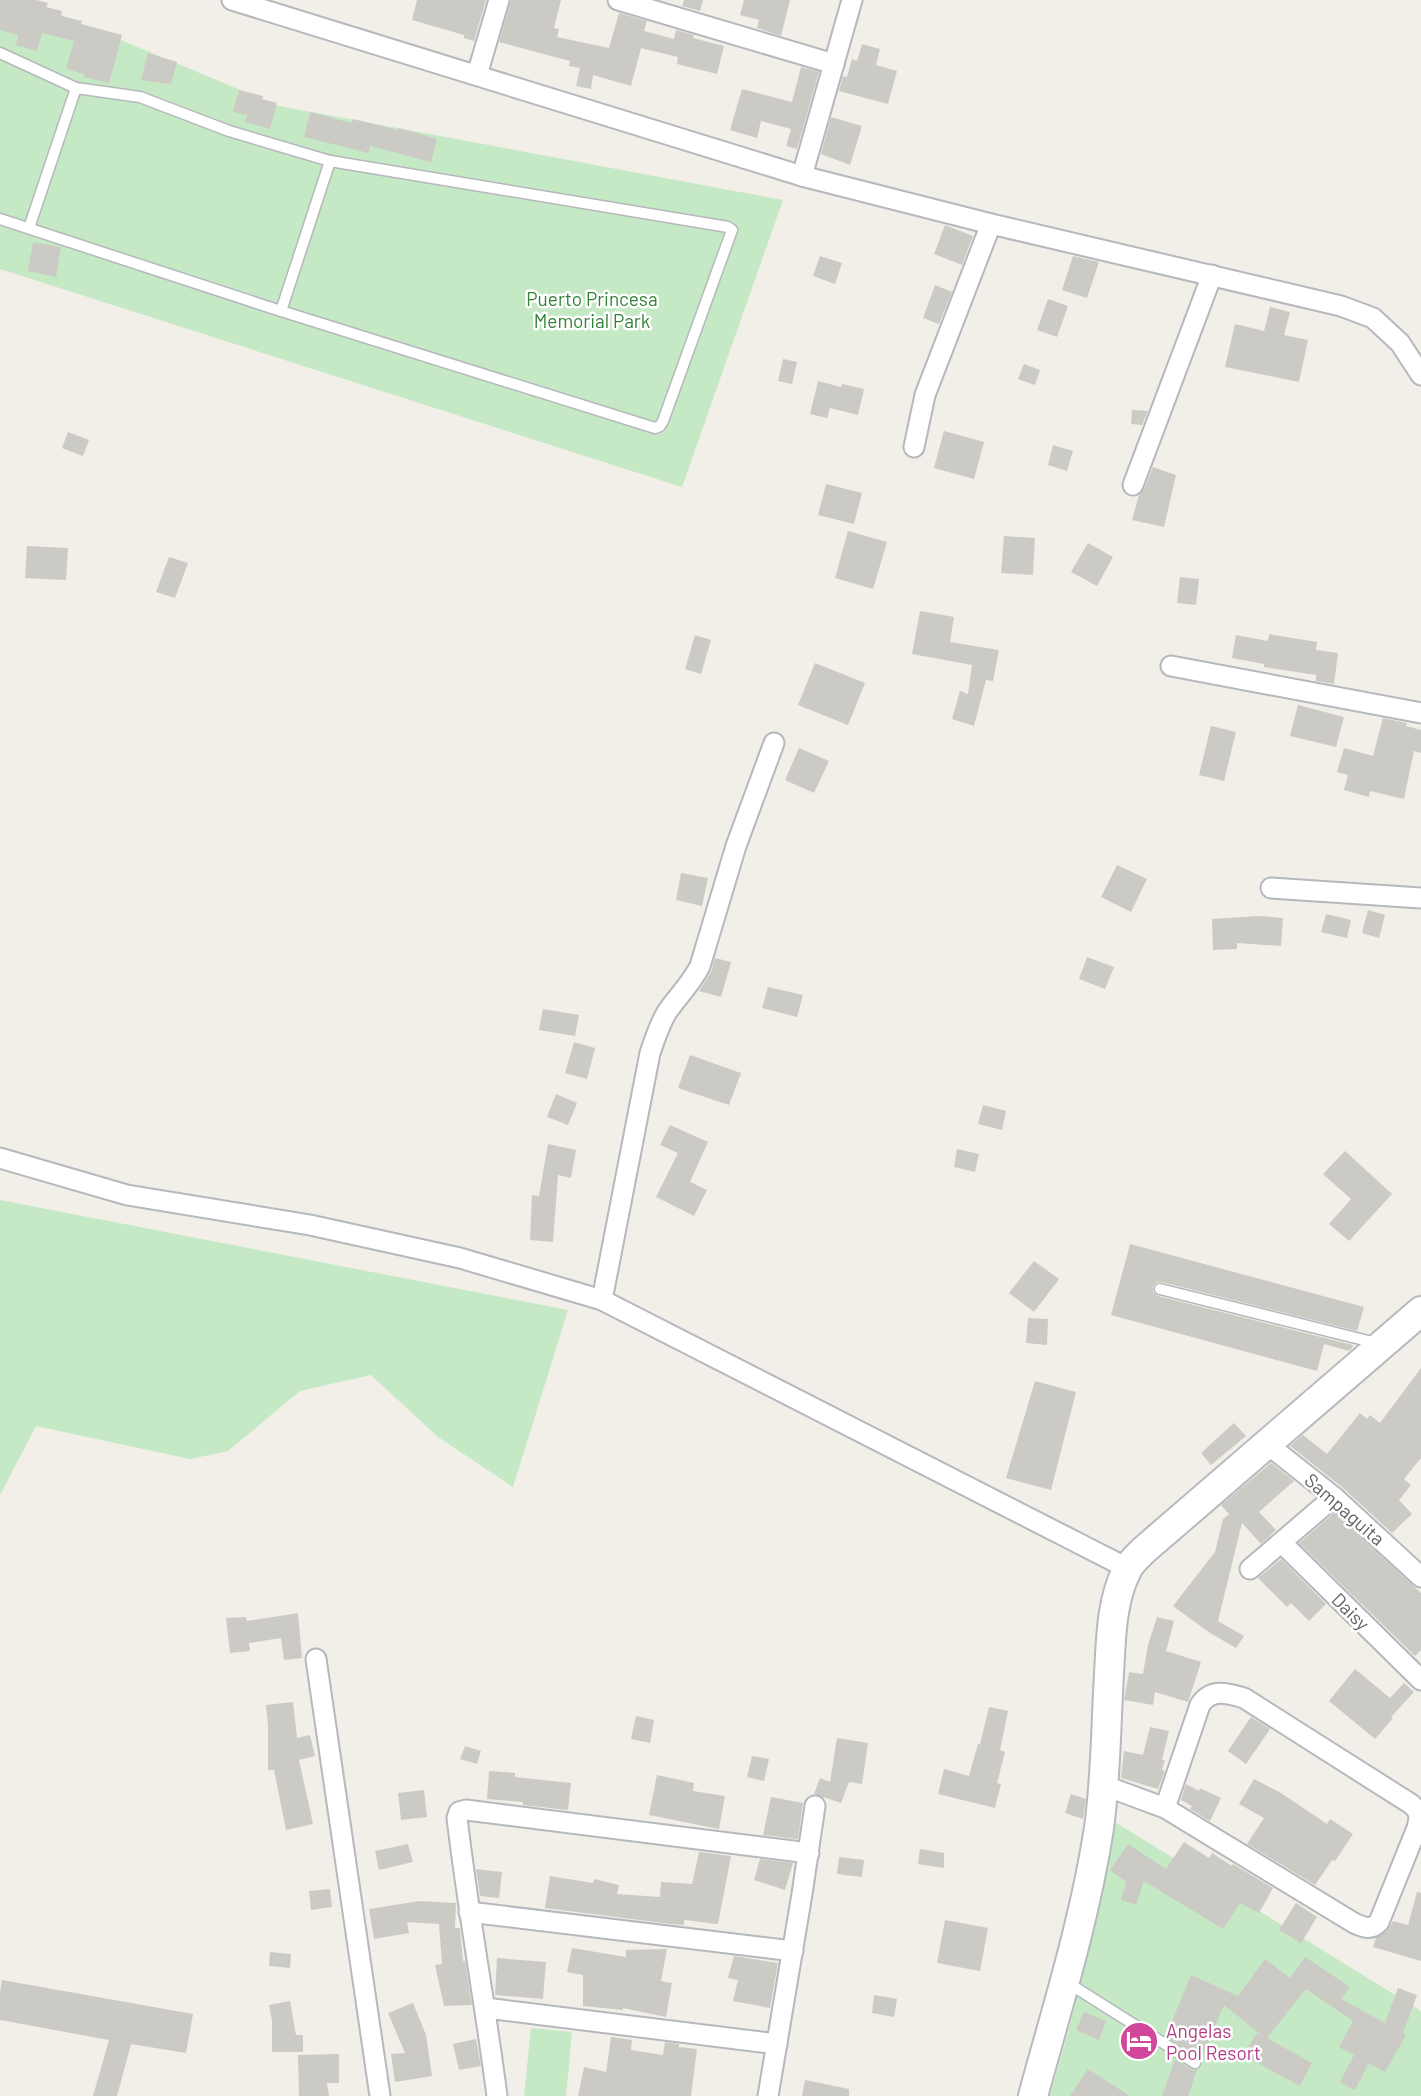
<svg xmlns="http://www.w3.org/2000/svg" width="1421" height="2096" font-family="Barlow,sans-serif">
<style>
.green{fill:#c5e8c5}
.building{fill:#cccac5}
.lines{fill:none;stroke-linecap:round;stroke-linejoin:round}
.lane-casing{stroke:#b5b8bc;stroke-width:13}
.street-casing{stroke:#b5b8bc;stroke-width:23}
.secondary-casing{stroke:#b6babf;stroke-width:32}
.lane{stroke:#fff;stroke-width:10}
.street{stroke:#fff;stroke-width:19}
.secondary{stroke:#fff;stroke-width:28}
.labels{text-anchor:middle;dominant-baseline:central;stroke-width:5;stroke-linejoin:round;paint-order:stroke}
.park-label{font-size:19px;fill:#348238;stroke:#fff}
.street-label{font-size:19px;fill:#5f6368;stroke:#fff}
.hotel-label{font-size:19px;fill:#b23c85;stroke:#fff;text-anchor:start}
</style>
<rect width="100%" height="100%" fill="#f1efe8"/>
<g class="green">
<path d="M0,0h25l254,106 504,94 -101,287 -682,-218z"/>
<path d="M0,1200l568,110 -55,177 -75,-50 -67,-62 -71,16 -72,60 -38,8 -154,-33 -36,69z"/>
<path d="M1115,1822l306,189v85h-371l20,-71z"/>
<path d="M531,2028l41,4 -6,64h-42z"/>
</g>
<g class="building">
<path d="M0,0h36l12,3 -2,4 16,4 -1,5 21,5 -1,3 41,11 -13,48 -25,-6v-3l-18,-5 8,-28 -32,-8 -5,18 -21,-6 2,-10 -18,-5z"/>
<path d="M417,0h69l-12,41 -10,-3v-3l-52,-15z"/>
<path d="M511,0h50l-7,28 5,1 -2,8 52,11 10,-35 28,8 -3,10 30,8 2,-9 18,5 -1,3 31,8 -7,28 -40,-10 1,-7 -37,-9 -10,38 -38,-11 -2,14 -15,-3 4,-18 -11,-2 1,-5 -71,-19z"/>
<path d="M684,0h19l-3,11 -18,-5z"/>
<path d="M744,0h46l-9,36 -24,-8 2,-8 -19,-5z"/>
<path d="M862,44l18,5 -4,16 21,6 -9,33 -49,-13 4,-15 4,1 5,-18 5,2z"/>
<path d="M148,53l29,9 -6,22 -30,-4z"/>
<path d="M801,67l18,5 -22,77 -11,-3 5,-17 -30,-8 -4,17 -27,-8 12,-41 50,13z"/>
<path d="M239,90l24,6 -1,3 15,4 -7,26 -25,-7 2,-7 -14,-3z"/>
<path d="M310,112l41,11 2,-4 45,11 1,-2 38,11 -6,23 -61,-16 -1,7 -65,-16z"/>
<path d="M831,117l31,9 -12,39 -29,-11z"/>
<path d="M945,225l28,11 -11,29 -28,-11z"/>
<path d="M33,242l28,5 -5,30 -28,-6z"/>
<path d="M820,256l22,7 -7,21 -22,-8z"/>
<path d="M1073,256l26,6 -12,36 -25,-8z"/>
<path d="M935,285l17,7 -13,32 -16,-6z"/>
<path d="M1048,299l20,7 -11,31 -20,-7z"/>
<path d="M1270,307l20,5 -6,23 24,5 -9,42 -74,-15 10,-43 29,7z"/>
<path d="M783,359l14,3 -5,22 -14,-3z"/>
<path d="M1024,364l16,6 -5,15 -17,-6z"/>
<path d="M818,381l23,6 1,-3 22,5 -6,26 -28,-7 -3,10 -17,-4z"/>
<path d="M1132,410l16,1 -6,14 -11,-1z"/>
<path d="M944,431l40,11 -10,37 -40,-11z"/>
<path d="M68,432l21,8 -6,16 -21,-8z"/>
<path d="M1053,445l20,6 -6,20 -19,-6z"/>
<path d="M1153,467l23,8 -12,52 -32,-7 7,-25 5,-6z"/>
<path d="M826,484l36,9 -8,31 -36,-9z"/>
<path d="M848,531l39,11 -14,47 -38,-11z"/>
<path d="M1004,536l31,2 -2,37 -32,-2z"/>
<path d="M1088,543l25,14 -16,29 -26,-14z"/>
<path d="M27,546l41,2 -2,32 -41,-2z"/>
<path d="M169,557l19,6 -13,35 -19,-6z"/>
<path d="M1180,577l19,2 -3,26 -19,-2z"/>
<path d="M920,611l34,6 -4,25 49,8 -6,31 -7,-1 -12,46 -22,-7 8,-28 8,3 4,-29 -60,-11z"/>
<path d="M1269,634l48,8 -1,8 22,3 -4,31 -18,-3v-6l-52,-8v-3l-32,-6 4,-23 32,6z"/>
<path d="M695,635l16,5 -10,34 -16,-5z"/>
<path d="M815,663l50,20 -17,42 -50,-20z"/>
<path d="M1298,705l46,12 -8,30 -46,-11z"/>
<path d="M1383,718l24,5 -1,3 15,4v23l-7,-2 -10,48 -34,-8 -1,6 -25,-7 4,-15 -11,-3 7,-24 29,8z"/>
<path d="M1211,726l25,6 -12,49 -25,-6z"/>
<path d="M799,748l30,13 -15,32 -29,-13z"/>
<path d="M1117,865l30,14 -16,33 -30,-15z"/>
<path d="M681,873l27,5 -6,28 -26,-6z"/>
<path d="M1368,910l17,5 -6,23 -17,-5z"/>
<path d="M1326,914l25,6 -4,18 -26,-6z"/>
<path d="M1258,916l25,2 -2,28 -44,-3v6l-24,1 -1,-31z"/>
<path d="M1087,957l27,10 -9,22 -26,-10z"/>
<path d="M715,958l16,4 -10,35 -22,-6 12,-19z"/>
<path d="M768,987l35,8 -6,22 -35,-9z"/>
<path d="M543,1009l36,6 -4,21 -36,-6z"/>
<path d="M574,1042l21,6 -8,31 -22,-6z"/>
<path d="M690,1055l51,18 -12,32 -51,-17z"/>
<path d="M556,1094l21,9 -9,22 -21,-8z"/>
<path d="M983,1105l23,6 -4,19 -24,-6z"/>
<path d="M670,1125l38,17 -18,40 17,8 -13,26 -38,-19 22,-44 -18,-8z"/>
<path d="M548,1144l28,6 -5,28 -13,-3 -5,67 -23,-2 2,-45 7,1z"/>
<path d="M957,1149l22,5 -4,18 -21,-5z"/>
<path d="M1345,1151l47,43 -43,47 -20,-17 22,-25 -28,-25z"/>
<path d="M1130,1244l234,63 -7,24 -195,-49h-5l-4,5v5l5,4 195,49 -1,3 -3,3 -25,-7 -7,27 -206,-56z"/>
<path d="M1034,1261l25,18 -25,33 -25,-19z"/>
<path d="M1028,1318l20,1 -1,26 -21,-2z"/>
<path d="M1421,1368v90l-17,21 7,6 -12,15 13,14 -20,19 -50,-46 -52,-41 13,-11 24,19 33,-41 7,6 3,-4 10,8z"/>
<path d="M1035,1381l41,11 -25,98 -45,-12z"/>
<path d="M1234,1423l12,13 -35,29 -10,-12z"/>
<path d="M1271,1463l23,18 -35,31 17,18 -15,14 -19,-21 -24,98 26,15 -8,12 -26,-15 -37,-27 42,-54 8,-33 6,-5 -8,-9z"/>
<path d="M1334,1513l87,80v57l-6,6 -116,-113z"/>
<path d="M1281,1559l45,45 -17,17 -18,-18 -4,4 -29,-29z"/>
<path d="M298,1613l4,45 -18,2 -3,-22 -32,5 1,8 -20,2 -4,-35 20,-1 1,4z"/>
<path d="M1157,1617l17,4 -8,30 35,11 -13,40 -33,-10 -2,13 -29,-5 5,-28 14,2 5,-29z"/>
<path d="M1355,1669l35,29 14,-15 10,9 -23,25 2,1 -18,21 -46,-38z"/>
<path d="M293,1702l4,36 13,-3 5,21 -16,4 14,64 -27,6 -12,-60h-6v-45l-2,-20z"/>
<path d="M989,1707l19,4 -8,39 5,2 -8,31 4,1 -6,24 -57,-14 6,-25 25,7 9,-32h2z"/>
<path d="M636,1716l18,4 -4,23 -19,-4z"/>
<path d="M1251,1717l19,12 -24,35 -18,-13z"/>
<path d="M1150,1727l19,4 -7,29h3l-3,10 3,1 -7,18 -37,-11 3,-27 19,4z"/>
<path d="M837,1738l31,5 -6,41 -13,-2 -8,21 -27,-9 6,-16 10,4z"/>
<path d="M465,1746l16,5 -4,13 -17,-5z"/>
<path d="M752,1756l17,3 -5,22 -17,-4z"/>
<path d="M489,1771l26,2v4l56,6 -3,27 -45,-5v-3l-36,-3z"/>
<path d="M657,1775l37,8 -1,8 32,5 -6,33 -70,-14z"/>
<path d="M1254,1779l27,14 46,31 3,-5 23,15 -18,27 -3,-1 -17,25 -68,-41 17,-26 -25,-14z"/>
<path d="M1186,1784l13,7 1,-3 21,10 -11,23 -20,-12 2,-3 -11,-6z"/>
<path d="M424,1790l3,27 -26,3 -3,-27z"/>
<path d="M1071,1794l15,5 -3,20 -18,-6z"/>
<path d="M771,1797l32,6 -5,36 -35,-4z"/>
<path d="M1184,1842l25,16 3,-5 20,13 1,-2 40,24 -14,25 -19,-10 -17,26 -79,-48 -8,24 -15,-5 5,-18 -16,-12 18,-26 38,25z"/>
<path d="M408,1844l5,18 -34,8 -4,-19z"/>
<path d="M920,1849l24,4v15l-26,-4z"/>
<path d="M699,1852l32,4 -13,68 -34,-4v5l-13,-1 -126,-16 5,-32 43,7 1,-4 25,6 -2,9 43,3 1,-15 31,2z"/>
<path d="M839,1857l25,3 -2,17 -25,-3z"/>
<path d="M760,1859l33,4 -8,27 -31,-10z"/>
<path d="M476,1869l26,3 -3,26 -19,-2z"/>
<path d="M330,1889l2,18 -21,3 -2,-19z"/>
<path d="M1417,1892l4,1v68l-48,-14 3,-9 11,-7 6,-10 15,4z"/>
<path d="M420,1901l36,2 -1,25h5l3,33h2l7,44 -28,1 -9,-41 7,-1 -3,-40 -32,-2 2,11 -35,6 -5,-30z"/>
<path d="M1296,1903l21,14 -16,26 -22,-13z"/>
<path d="M945,1920l43,8 -8,43 -43,-8z"/>
<path d="M572,1948l54,9v-7l41,-1 -6,32 11,2 -6,34 -43,-9v2l-40,-4v-31l-16,-3z"/>
<path d="M270,1952l21,2 -1,14 -21,-2z"/>
<path d="M734,1956l44,7 -8,45 -37,-7 5,-21 -10,-2z"/>
<path d="M1305,1957l45,30 -9,12 44,24 13,-35 19,7 -14,38 3,2 -21,37 -16,-9 -14,27 -15,-8 14,-27 -15,-8 14,-26 -47,-32 -39,49 45,25 -12,23 -57,-31 14,-22 8,5 -41,-33 -23,54 -35,-23 25,-61 47,21 27,-37 25,19z"/>
<path d="M497,1958l49,4 -3,37 -48,-4z"/>
<path d="M2,1980l191,34 -7,39 -55,-9 -14,52h-24l16,-56 -109,-20v-27z"/>
<path d="M874,1995l23,4 -3,18 -22,-4z"/>
<path d="M290,2001l6,34h7v17h-31v-31l-3,-16z"/>
<path d="M413,2003l13,32 6,41 -37,6 -4,-28 14,-1 -17,-40z"/>
<path d="M1084,2012l22,9 -7,19 -23,-10z"/>
<path d="M611,2037l21,3 -1,10 32,5 2,-13 14,2v3l18,2 -6,47h-113l6,-29 22,5z"/>
<path d="M476,2039l5,27 -22,4 -6,-26z"/>
<path d="M339,2054v29h-12l2,13h-30l-1,-41z"/>
<path d="M1175,2059l16,10 6,1 -9,26h-26z"/>
<path d="M1088,2069l42,27h-60z"/>
<path d="M805,2080l44,9v7h-47z"/>
</g>
<g class="lines">
<g class="lane-casing">
<g id="lane">
<path d="M0,53l76,35 64,9 89,34 101,30 398,66 4,3 -69,191 -3,5 -5,2 -374,-117 -281,-92"/>
<path d="M29,228l47,-140"/>
<path d="M281,311l49,-150"/>
<path d="M1160,1289l216,54"/>
<path d="M1068,1983l127,80"/>
</g>
</g>
<g class="street-casing">
<g id="street">
<path d="M232,0l570,176 189,48 350,82 32,12 27,25 21,32"/>
<path d="M618,0l216,64"/>
<path d="M477,75l22,-75"/>
<path d="M802,176l50,-176"/>
<path d="M914,447l11,-52 66,-171"/>
<path d="M1133,485l79,-210"/>
<path d="M1171,666l250,47"/>
<path d="M1271,888l150,10"/>
<path d="M0,1158l127,37 183,30 150,33 142,42 525,268"/>
<path d="M602,1300l48,-247c5,-14 9,-28 17,-41 11,-16 24,-28 33,-46l36,-120 38,-103"/>
<path d="M1267,1444l67,53 87,80"/>
<path d="M1282,1543l139,137"/>
<path d="M1250,1569l84,-72"/>
<path d="M316,1659l64,437"/>
<path d="M1103,1785l62,23 189,115c9,4 17,8 25,-1l38,-94c3,-12 3,-16 -6,-24l-167,-106c-17,-5 -33,-10 -44,7l-35,103"/>
<path d="M469,1912l324,39"/>
<path d="M486,2008l291,36"/>
<path d="M497,2096c-12,-93 -29,-185 -40,-278l2,-6 7,-2 343,43"/>
<path d="M768,2096l34,-202 13,-88"/>
</g>
</g>
<g class="secondary-casing">
<path id="secondary" d="M1033,2096c24,-88 52,-177 66,-268 7,-51 7,-103 10,-154 2,-34 2,-73 18,-104 3,-7 11,-14 17,-20l277,-239"/>
</g>
<use href="#lane" class="lane"/>
<use href="#street" class="street"/>
<use href="#secondary" class="secondary"/>
</g>
<defs>
<g id="hotel-disc" transform="scale(2.0125)"><circle r="9.5" fill="#d1479c" stroke="#fff"/><path d="M-6-4.5h1.5V1H6V5H4.5V3h-9V5H-6ZM-4 0a1.8 1.8 0 1 1 3.6 0ZM.5 0V-2.5h3Q6-2.5 6 0Z" fill="#fff"/></g>
</defs>
<g fill-rule="evenodd">
<use href="#hotel-disc" x="1139" y="2041"/>
</g>
<g class="labels">
<g class="park-label">
<text x="592" y="298">Puerto Princesa<tspan x="592" dy="22">Memorial Park</tspan></text>
</g>
<g class="street-label">
<text transform="translate(1345 1509) rotate(41)">Sampaguita</text>
<text transform="translate(1351 1611) rotate(45)">Daisy</text>
</g>
<g class="hotel-label">
<text x="1166" y="2030">Angelas<tspan x="1166" dy="22">Pool Resort</tspan></text>
</g>
</g>
</svg>
